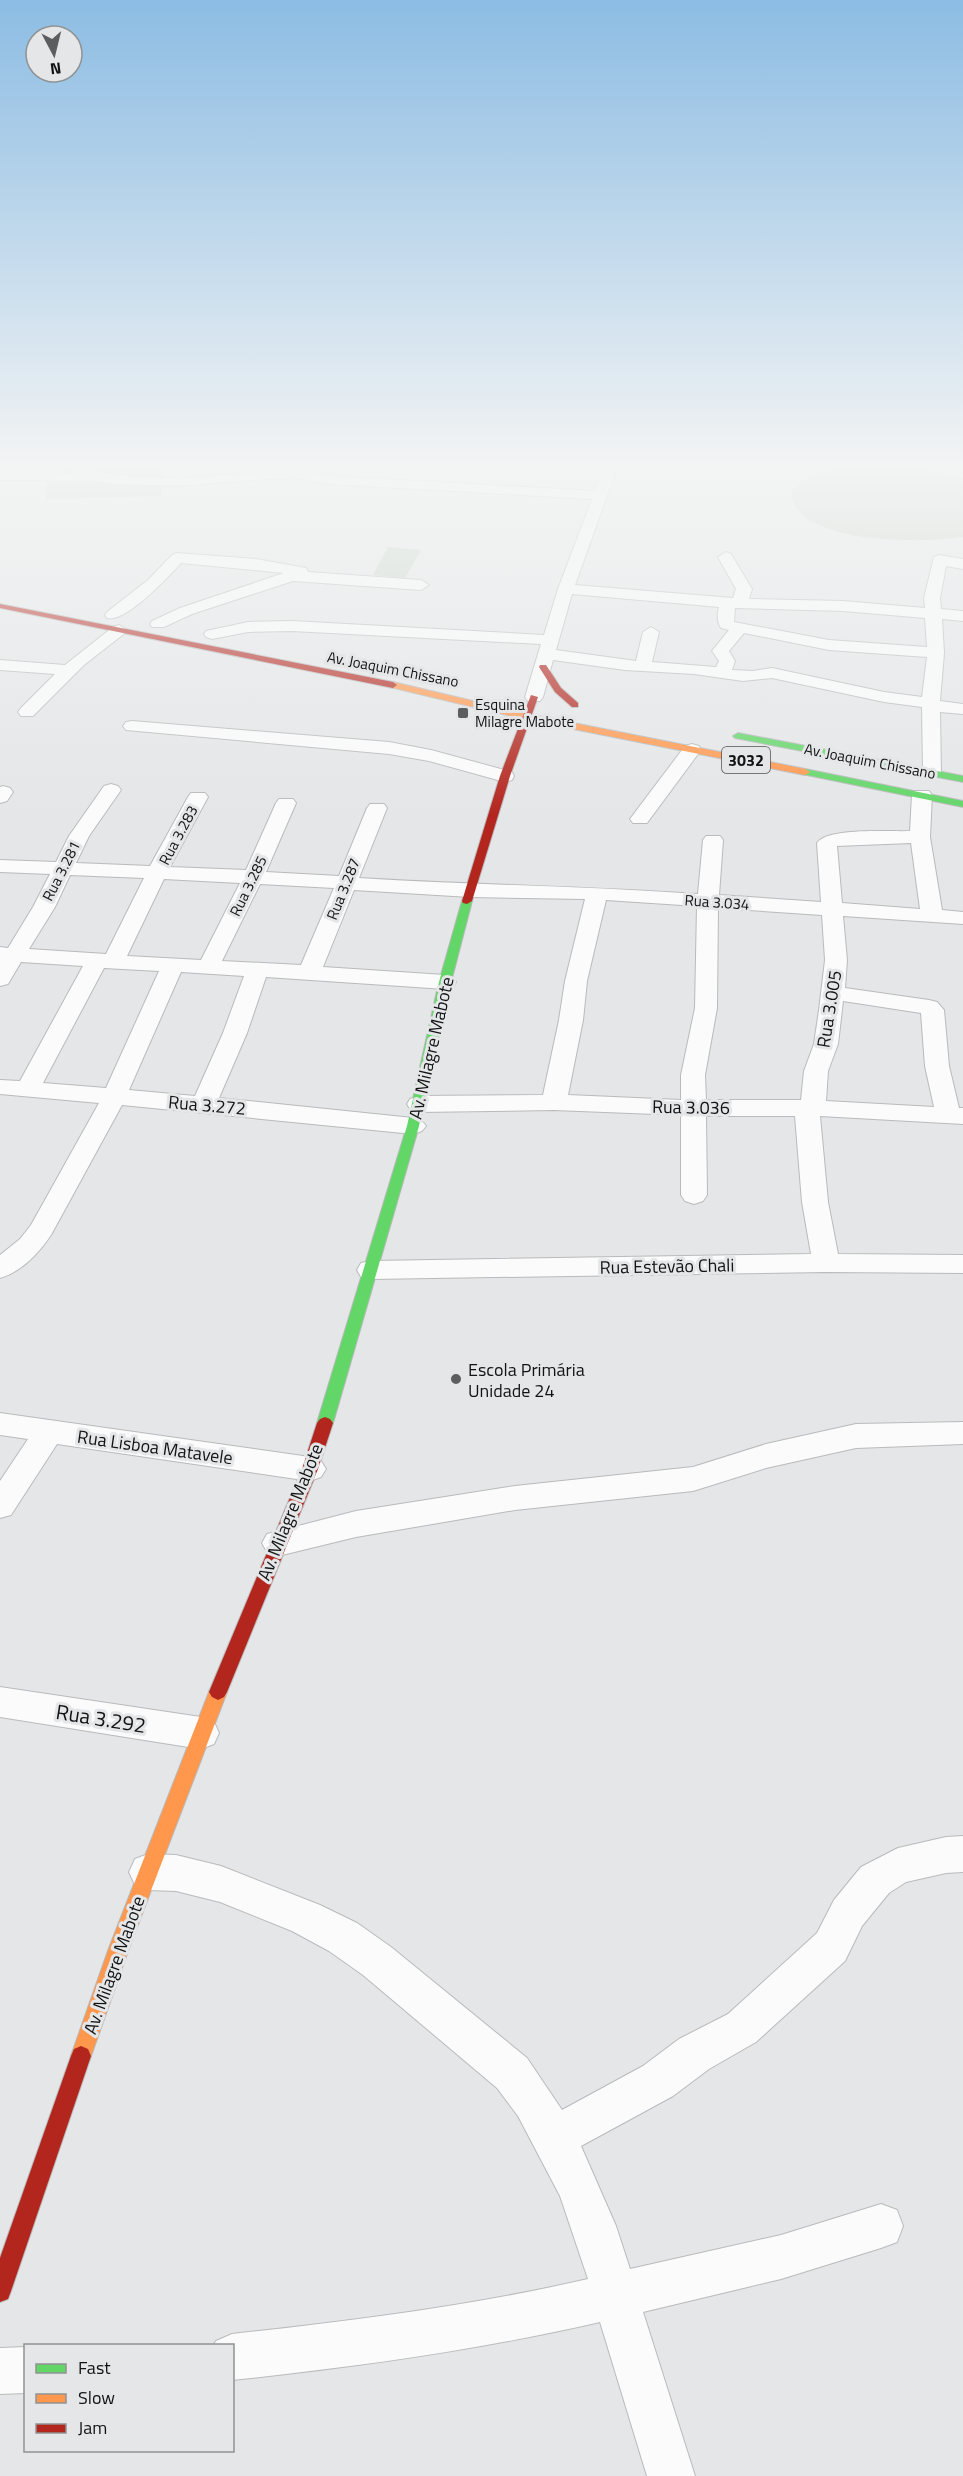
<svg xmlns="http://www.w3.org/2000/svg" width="963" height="2476" font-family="'Titillium Web',sans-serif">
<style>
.green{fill:#c5d3c5}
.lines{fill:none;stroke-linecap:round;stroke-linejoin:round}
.street-casing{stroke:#b9babb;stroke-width:2}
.fast-casing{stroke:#b9babb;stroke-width:2}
.slow-casing{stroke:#b9babb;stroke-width:2}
.jam-casing{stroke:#b9babb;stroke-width:2}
.street{fill:#fbfbfb;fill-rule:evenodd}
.fast{fill:#63d668;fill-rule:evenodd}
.slow{fill:#ff974d;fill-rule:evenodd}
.jam{fill:#b3261e;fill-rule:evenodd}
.poi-dot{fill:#5c5d5e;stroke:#e4e6e8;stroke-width:2}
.labels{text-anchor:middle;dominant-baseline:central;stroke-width:6;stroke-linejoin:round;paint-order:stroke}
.far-street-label{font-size:15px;fill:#131314;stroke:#e4e6e8}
.far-poi-label{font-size:15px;fill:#131314;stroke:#e4e6e8;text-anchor:start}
.shield{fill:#e4e6e8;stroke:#525254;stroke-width:1.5}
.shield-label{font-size:16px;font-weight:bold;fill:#131314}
.street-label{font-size:18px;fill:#131314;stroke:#e4e6e8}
.poi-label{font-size:18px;fill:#131314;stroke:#e4e6e8;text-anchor:start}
.near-street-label{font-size:21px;fill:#131314;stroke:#e4e6e8}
</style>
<rect width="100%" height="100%" fill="#e5e6e7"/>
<g class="green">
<path d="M67,468h97l-3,28 -115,3 1,-20 19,-1z"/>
<path d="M849,468h68l46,10v59c-38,6 -168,9 -172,-45 15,-18 36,-22 58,-24z"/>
<path d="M388,547l33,3 -16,28 -32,-3z"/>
</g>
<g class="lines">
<g class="street-casing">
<g id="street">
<path d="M71,468c20,0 41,8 64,9 45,3 90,-1 135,-6l-5,-3h26l37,8 267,15 8,-23h14l-42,117 158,13 3,-9 -18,-32 8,-5 5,2 21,35 -3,10 94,2 82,7 -1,-10 10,-41 5,-2 24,4v10l-17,-3 -6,32 1,11 22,2v10l-21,-2 2,34 -4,48 23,3v10l-23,-2 1,61 -2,4h-14l-2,-4 -1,-66 -38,-5 -112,-24 -29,3 -49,-7 -69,-4 -72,-10 -10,37 -3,4h-12l-3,-4 16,-53 -249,-13 -44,1 -36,7 -6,-2 -2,-3 2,-3 42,-9 44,-1 252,14 14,-46 34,-90 -264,-15 -35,-7 -115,9 -65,-2 -20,-4h-93v-8l76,1zM572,594l147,13c-2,7 -2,15 2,21l8,2 -17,21 7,10 -3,6 -64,-5 7,-30 -8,-5 -8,5 -7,29 -80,-11zM735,608l108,3 82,7 2,29 -98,-7 -95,-18zM744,633l85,17 98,7 -5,40 -38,-5 -112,-24 -19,3 -21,-1 3,-9 -6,-10z"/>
<path d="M177,553l79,6 50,9 2,4 113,8 8,5 -8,5 -128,-9 -101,33 -28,13h-12l-2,-3 2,-3 28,-13 104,-35 -103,-10c-13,14 -55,60 -74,55l-2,-3 2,-3 41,-32 24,-25z"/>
<path d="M119,625l8,5 -2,3 -41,32 -51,51h-12l-3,-4 3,-4 34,-34 -55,-4v-10l65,5 48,-38z"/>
<path d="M132,721l257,21 42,8 81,22 2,4 -2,4 -7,2 -76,-21 -40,-7 -263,-24 -3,-4 3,-4z"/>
<path d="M692,744l7,2 2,4 -54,73h-14l-3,-4 3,-4 52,-69z"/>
<path d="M111,784l7,2 3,4 -32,46 -13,27 74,3 38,-69 3,-4h14l3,4 -38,70 76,3 30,-67 3,-4h14l3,4 -30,69 73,4 28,-68 3,-4h14l3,4 -28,70c113,7 226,8 339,16l5,-54 3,-4h14l3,4 -4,55 102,7 -4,-59c11,-16 73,-11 93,-12l2,-36 3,-4h14l3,4 -2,42 12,73 21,2v12l-120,-8 4,44 -2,28 84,12 8,2 7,8 5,56 10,42h4v16l-143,-8 8,86 10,52 125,1v18l-137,-1 -455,7 -10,-2 -4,-7 4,-7 10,-2 440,-7 -9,-52 -7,-86h-89l1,79 -4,6 -9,3 -9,-3 -4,-6v-80l-127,-5 -135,2 -9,-3 -3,-5 3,-5 9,-3 124,-1 16,-75 6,-39 20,-82 -115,-2 -116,-7 -31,77 122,8 8,2 3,5 -3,5 -8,2 -179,-12 -19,56 -28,65 194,20 9,3 4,5 -4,5 -9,3 -291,-29 -71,130c-12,18 -30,37 -51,43v-23l20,-16 11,-14 68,-122 -99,-9v-14l20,1 63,-115 -62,-4 -13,22 -8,2v-39l8,1 25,-41 17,-33 -50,-2v-12l56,2 13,-26 35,-50zM911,843l9,66 -78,-6 -5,-57zM70,875l74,3 -38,76 -77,-5 26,-42zM164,879l76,4 -39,77 -74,-4zM260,884l74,4 -33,77 -79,-4zM606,900l91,6 -2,102 -14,67v25l-113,-5 15,-75 4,-39zM718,908l104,7 3,45 -6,50 -5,34 -10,27 -3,29h-95l-1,-25 12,-67zM104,968l55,3 -53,117 -63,-5zM181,972l63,4 -21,57 -28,63 -66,-6zM843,1001l78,12 4,53 9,41 -108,-6 2,-30 10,-27z"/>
<path d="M3,786l7,2 3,4 -6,9 -7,2v-16z"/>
<path d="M0,1413l310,44 11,4 5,8 -5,8 -11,4 -253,-37 -46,71 -11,3v-37l28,-42 -28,-4z"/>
<path d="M963,1422v22l-107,4 -90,20 -73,23 -178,19 -159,27 -78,19 -11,-4 -5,-9 5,-9 89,-23 159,-25 178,-19 73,-23 90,-20z"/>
<path d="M0,1687l201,30 13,5 5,11 -5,11 -13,5 -201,-32z"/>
<path d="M963,1836v36l-17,1 -40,9 -17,11 -27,33 -17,35 -89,81 -47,27 -36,27 -92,50 35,80 14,43 151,-34 100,-31 16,6 6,16 -6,16 -16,6 -100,31 -138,33 52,164h-48l-47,-154c-121,28 -244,45 -368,58v-34h-19l3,-5 16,-7c119,-13 239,-28 356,-55l-28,-83 -42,-80 -21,-28 -134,-113 -34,-24 -37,-20 -72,-29 -44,-11 -28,-1 -13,-5 -6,-13 6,-13 13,-5 28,1 45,11 99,39 37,18 34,24 136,111 35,52 81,-44 36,-27 49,-25 89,-81 17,-33 27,-33 37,-19 48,-11z"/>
<path d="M26,2347v46l-26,1v-46z"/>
</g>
</g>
<g class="fast-casing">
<g id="fast">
<path d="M738,733l225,43v6l-228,-44 -2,-2z"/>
<path d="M805,769l158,32v6l-161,-33 -2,-2z"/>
<path d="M467,898l5,3 -21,81 -32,144 -86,297 -3,4h-10l-3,-4 90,-297 32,-144 23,-81z"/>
</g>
</g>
<g class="slow-casing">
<g id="slow">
<path d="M393,682l135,32 277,55 5,3 -5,3 -277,-55 -138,-33 -1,-2z"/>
<path d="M218,1684l6,3 3,5 -98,256 -38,108 -3,7 -7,3 -7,-3 -3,-7 38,-108 100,-256 3,-5z"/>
</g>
</g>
<g class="jam-casing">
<g id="jam">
<path d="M0,604l393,78 4,3 -4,3 -393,-80z"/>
<path d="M540,665h6l15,23 17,15v4h-6l-17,-15 -16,-25z"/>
<path d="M531,695l7,2 -28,79 -38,125 -5,3 -4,-1 -1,-2 38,-125z"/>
<path d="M325,1417l5,2 3,4 -15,46 -91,223 -3,5 -6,3 -6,-3 -3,-5 93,-223 15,-46 3,-4z"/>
<path d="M81,2046l7,3 3,7 -80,235 -3,8 -8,3v-44l71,-202 3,-7z"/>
</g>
</g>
<use href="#street" class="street"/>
<use href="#fast" class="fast"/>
<use href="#slow" class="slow"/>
<use href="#jam" class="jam"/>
</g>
<linearGradient id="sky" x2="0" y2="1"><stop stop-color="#8cbce3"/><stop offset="0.57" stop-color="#f3f4f4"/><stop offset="1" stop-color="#f3f4f4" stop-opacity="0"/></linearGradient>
<rect width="963" height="815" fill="url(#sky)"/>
<g class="poi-dot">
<rect x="457" y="707" width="12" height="12" rx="3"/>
<circle cx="456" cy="1379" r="6"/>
</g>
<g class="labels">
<g class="far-street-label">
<text transform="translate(393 669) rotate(11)">Av. Joaquim Chissano</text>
<text transform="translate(870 761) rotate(11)">Av. Joaquim Chissano</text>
<text transform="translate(178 835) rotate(-62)">Rua 3.283</text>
<text transform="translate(61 871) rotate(-63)">Rua 3.281</text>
<text transform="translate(248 886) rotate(-64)">Rua 3.285</text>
<text transform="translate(343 889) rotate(-68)">Rua 3.287</text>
<text transform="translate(717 902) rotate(4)">Rua 3.034</text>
</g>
<g class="far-poi-label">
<text x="475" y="704">Esquina<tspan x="475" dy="17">Milagre Mabote</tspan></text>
</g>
<rect class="shield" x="722" y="747" width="48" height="26" rx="4.5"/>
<g class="shield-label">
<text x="746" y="760">3032</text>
</g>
<g class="street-label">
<text transform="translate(829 1009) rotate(-81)">Rua 3.005</text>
<text transform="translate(431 1048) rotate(-77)">Av. Milagre Mabote</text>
<text transform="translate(207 1105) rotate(5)">Rua 3.272</text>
<text transform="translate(691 1107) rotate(1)">Rua 3.036</text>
<text transform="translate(667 1266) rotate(-1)">Rua Estevão Chali</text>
<text transform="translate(155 1447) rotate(8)">Rua Lisboa Matavele</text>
<text transform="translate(290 1512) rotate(-68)">Av. Milagre Mabote</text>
<text transform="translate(114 1965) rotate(-70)">Av. Milagre Mabote</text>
</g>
<g class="poi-label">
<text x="468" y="1369">Escola Primária<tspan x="468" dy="21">Unidade 24</tspan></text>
</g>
<g class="near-street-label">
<text transform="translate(101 1718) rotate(9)">Rua 3.292</text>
</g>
</g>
<rect x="24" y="2344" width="210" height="108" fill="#e4e6e8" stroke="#909293" stroke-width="1.5"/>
<rect x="36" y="2364" width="30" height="9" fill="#63d668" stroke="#909293" stroke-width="1.5"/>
<text x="78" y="2374" font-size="18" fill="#131314">Fast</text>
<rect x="36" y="2394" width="30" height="9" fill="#ff974d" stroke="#909293" stroke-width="1.5"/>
<text x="78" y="2404" font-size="18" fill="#131314">Slow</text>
<rect x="36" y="2424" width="30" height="9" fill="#b3261e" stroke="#909293" stroke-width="1.5"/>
<text x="78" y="2434" font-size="18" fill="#131314">Jam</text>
<g transform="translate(54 54) rotate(173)"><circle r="28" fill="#e4e6e8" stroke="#909293" stroke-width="1.5"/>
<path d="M0-4.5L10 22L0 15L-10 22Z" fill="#5c5d5e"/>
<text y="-9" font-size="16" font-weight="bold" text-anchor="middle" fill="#131314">N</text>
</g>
</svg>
